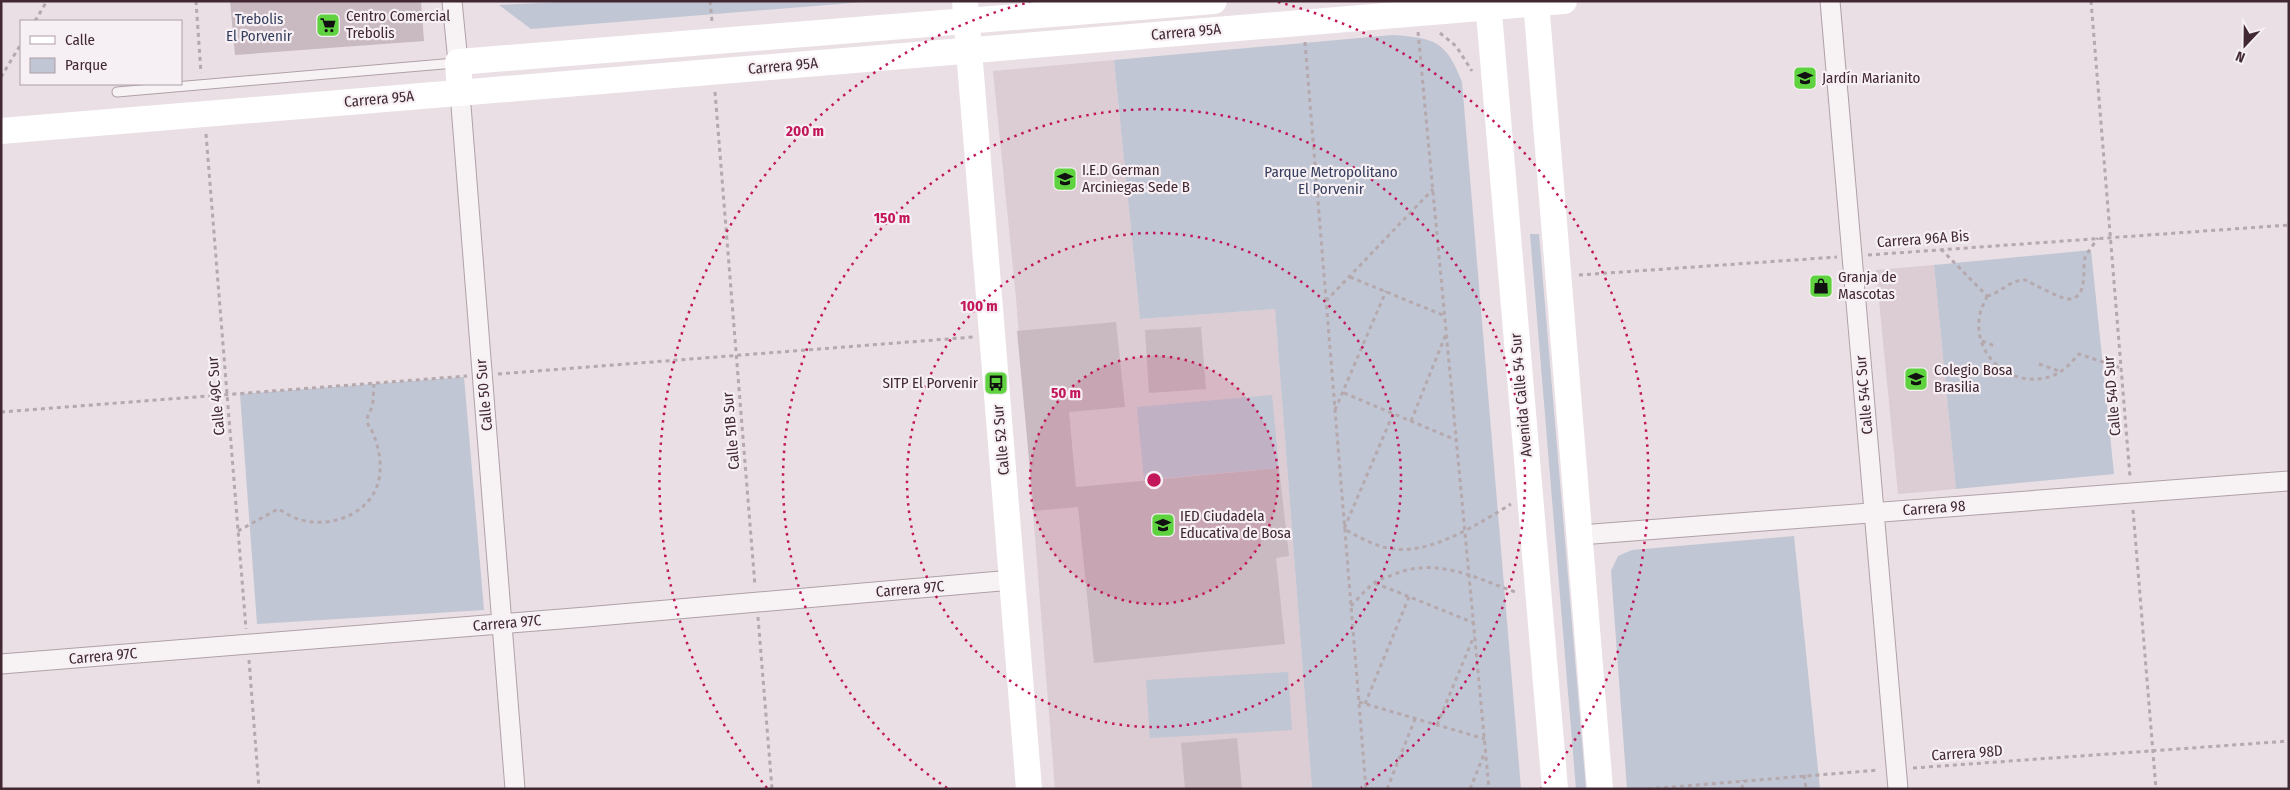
<svg xmlns="http://www.w3.org/2000/svg" width="2290" height="790" font-family="'Fira Sans Condensed',sans-serif">
<style>
.built{fill:#dbcdd3}
.green{fill:#c0c6d3}
.building{fill:#c9b9c0}
.lines{fill:none;stroke-linecap:round;stroke-linejoin:round}
.lane-casing{stroke:#b0a1a7;stroke-width:11}
.street-casing{stroke:#b0a1a7;stroke-width:21}
.path{stroke:#b5a9ae;stroke-width:3;stroke-dasharray:4 4;stroke-linecap:butt}
.lane{stroke:#f7f2f4;stroke-width:9}
.street{stroke:#f7f2f4;stroke-width:19}
.secondary{stroke:#fff;stroke-width:26}
.ring{fill:none;stroke:#c2185b;stroke-width:2.5;stroke-dasharray:2.5 5}
.labels{text-anchor:middle;dominant-baseline:central;stroke-width:4.5;stroke-linejoin:round;paint-order:stroke}
.poi-label{font-size:15px;fill:#412832;stroke:#f6eff3;text-anchor:start}
.park-label{font-size:15px;fill:#353f5d;stroke:#f6eff3}
.street-label{font-size:15px;fill:#412832;stroke:#f6eff3}
.centre{fill:#c2185b;stroke:#f6eff3;stroke-width:2.5}
.ring-label{font-size:15px;text-anchor:middle;font-weight:bold;fill:#c2185b;stroke:#f6eff3;stroke-width:4.5;stroke-linejoin:round;paint-order:stroke}
</style>
<rect width="100%" height="100%" fill="#e9dfe4"/>
<g class="built">
<path d="M1114,60l26,259 135,-10 37,480h-257l-39,-491 -23,-227z"/>
<path d="M1934,265l22,224 -58,5 -22,-224z"/>
</g>
<g class="green">
<path d="M583,1h293l-345,28 -32,-24z"/>
<path d="M1393,35c42,3 53,6 69,47l59,707h-209l-37,-480 -135,10 -26,-259z"/>
<path d="M1530,234h9l47,555h-10z"/>
<path d="M2091,250l23,224 -158,15 -22,-224z"/>
<path d="M464,377l20,233 -227,14 -17,-230z"/>
<path d="M1272,395l7,73 -135,12 -7,-73z"/>
<path d="M1794,536l26,253h-193l-16,-218 7,-15 14,-6z"/>
<path d="M1288,672l4,58 -142,8 -4,-58z"/>
</g>
<g class="building">
<path d="M230,1h191l3,40 -189,14z"/>
<path d="M1116,322l9,85 -56,5 7,75 203,-19 10,88 -13,2 9,86 -191,19 -16,-156 -44,4 -17,-180z"/>
<path d="M1201,327l5,62 -57,4 -4,-63z"/>
<path d="M1237,738l5,51h-57l-4,-46z"/>
</g>
<g class="lines">
<g class="lane-casing">
<path id="lane" d="M117,92l338,-29"/>
</g>
<g class="street-casing">
<g id="street">
<path d="M452,1l6,61"/>
<path d="M1830,1l68,788"/>
<path d="M460,93l55,696"/>
<path d="M1580,535l709,-54"/>
<path d="M1,664l585,-47 426,-37"/>
</g>
</g>
<g class="path">
<path d="M196,1l5,72"/>
<path d="M710,1l2,20"/>
<path d="M2091,1l39,476"/>
<path d="M35,21l12,-20"/>
<path d="M1418,32l71,757"/>
<path d="M1440,33l16,13 16,25"/>
<path d="M1305,42l61,747"/>
<path d="M1,77l20,-33"/>
<path d="M715,92l40,494"/>
<path d="M206,134l40,495"/>
<path d="M1941,249l46,47"/>
<path d="M1868,255l421,-30"/>
<path d="M1579,275l258,-18"/>
<path d="M1350,277l95,39"/>
<path d="M1987,296c-2,6 -6,12 -7,18 -9,42 33,76 72,62 11,-4 19,-13 27,-22l42,14"/>
<path d="M1987,296c14,-3 22,-16 38,-16 9,4 34,18 42,19 22,1 15,-30 18,-41 3,-7 9,-14 13,-20"/>
<path d="M1326,301l107,-112"/>
<path d="M1982,341l13,5"/>
<path d="M2039,364l20,7"/>
<path d="M498,374l475,-37"/>
<path d="M1344,393l112,47"/>
<path d="M1335,410l51,-119"/>
<path d="M1,412l466,-36"/>
<path d="M1393,414l-49,115c17,9 32,18 50,20 38,5 86,-26 117,-45"/>
<path d="M1411,421l35,-87"/>
<path d="M2133,510l23,279"/>
<path d="M238,531l40,-22c6,3 13,8 20,10 37,12 82,-10 82,-50 1,-12 -3,-27 -8,-38 -2,-4 -4,-5 -5,-10 0,-6 3,-9 5,-14 2,-7 1,-16 2,-23"/>
<path d="M1375,583l99,40"/>
<path d="M1351,606c7,-7 14,-16 22,-22 4,-4 11,-6 17,-8 45,-21 85,2 128,17"/>
<path d="M758,617l14,172"/>
<path d="M249,660l10,129"/>
<path d="M1359,702l126,37"/>
<path d="M1365,704l44,-107"/>
<path d="M1437,725l37,-89"/>
<path d="M1913,768l376,-27"/>
<path d="M1804,775l2,14"/>
<path d="M1387,789l28,-70"/>
<path d="M1470,789l15,-37"/>
<path d="M1648,789l231,-19"/>
<path d="M1742,789l1,-9"/>
</g>
<use href="#lane" class="lane"/>
<use href="#street" class="street"/>
<g class="secondary">
<path d="M965,1l64,788"/>
<path d="M1488,1l67,788"/>
<path d="M1536,1l64,788"/>
<path d="M460,93l-2,-31 756,-61"/>
<path d="M1,131l1563,-130"/>
</g>
</g>
<circle cx="1154" cy="480" r="124" fill="#c2185b" fill-opacity=".12"/>
<g class="ring">
<circle cx="1154" cy="480" r="124"/>
<circle cx="1154" cy="480" r="247"/>
<path d="M947 788A371 371 0 1 1 1361 788"/>
<path d="M767 788A494 494 0 0 1 1030 2M1278 2A494 494 0 0 1 1541 788"/>
</g>
<defs>
<g id="supermarket-square" transform="scale(1.25)"><rect x="-9" y="-9" width="18" height="18" rx="4" fill="#5fd240" stroke="#f6eff3"/><path d="M-6-5.5h2.5l.6 2H6L4.5 2H-2.5L-4.4-4H-6ZM-1.5 3.2a1.3 1.3 0 1 0 .1 0ZM3 3.2a1.3 1.3 0 1 0 .1 0Z" fill="#111"/></g>
<g id="school-square" transform="scale(1.25)"><rect x="-9" y="-9" width="18" height="18" rx="4" fill="#5fd240" stroke="#f6eff3"/><path d="M0-5L7-2L0 1L-7-2ZM-4 1L0 2.5L4 1V4Q0 6-4 4Z" fill="#111"/></g>
<g id="shop-square" transform="scale(1.25)"><rect x="-9" y="-9" width="18" height="18" rx="4" fill="#5fd240" stroke="#f6eff3"/><path d="M-5-2.5h2.3a2.7 3.5 0 0 1 5.4 0H5L5.5 6h-11ZM-1.5-2.5h3a1.5 2.3 0 0 0-3 0Z" fill="#111"/></g>
<g id="bus-square" transform="scale(1.25)"><rect x="-9" y="-9" width="18" height="18" rx="4" fill="#5fd240" stroke="#f6eff3"/><path d="M-5-6H5V4H4V6H2V4H-2V6H-4V4H-5ZM-3.5-4V0h7V-4ZM-3.5 1.2v1.5H-2V1.2ZM2 1.2v1.5H3.5V1.2Z" fill="#111"/></g>
</defs>
<g fill-rule="evenodd">
<use href="#supermarket-square" x="328" y="25"/>
<use href="#school-square" x="1805" y="78"/>
<use href="#school-square" x="1065" y="179"/>
<use href="#shop-square" x="1821" y="286"/>
<use href="#school-square" x="1916" y="379"/>
<use href="#bus-square" x="996" y="383"/>
<use href="#school-square" x="1163" y="525"/>
</g>
<g class="labels">
<g class="poi-label">
<text x="346" y="16">Centro Comercial<tspan x="346" dy="17">Trebolis</tspan></text>
<text x="1822" y="78">Jardín Marianito</text>
<text x="1082" y="170">I.E.D German<tspan x="1082" dy="17">Arciniegas Sede B</tspan></text>
<text x="1838" y="277">Granja de<tspan x="1838" dy="17">Mascotas</tspan></text>
<text x="1934" y="370">Colegio Bosa<tspan x="1934" dy="17">Brasilia</tspan></text>
<text x="978" y="383" text-anchor="end">SITP El Porvenir</text>
<text x="1180" y="516">IED Ciudadela<tspan x="1180" dy="17">Educativa de Bosa</tspan></text>
</g>
<g class="park-label">
<text x="259" y="19">Trebolis<tspan x="259" dy="17">El Porvenir</tspan></text>
<text x="1331" y="172">Parque Metropolitano<tspan x="1331" dy="17">El Porvenir</tspan></text>
</g>
<g class="street-label">
<text transform="translate(1186 32) rotate(-5)">Carrera 95A</text>
<text transform="translate(783 66) rotate(-5)">Carrera 95A</text>
<text transform="translate(379 99) rotate(-5)">Carrera 95A</text>
<text transform="translate(1923 239) rotate(-4)">Carrera 96A Bis</text>
<text transform="translate(484 395) rotate(-95)">Calle 50 Sur</text>
<text transform="translate(1521 395) rotate(-95)">Avenida Calle 54 Sur</text>
<text transform="translate(1864 395) rotate(-95)">Calle 54C Sur</text>
<text transform="translate(216 396) rotate(-95)">Calle 49C Sur</text>
<text transform="translate(2112 396) rotate(-95)">Calle 54D Sur</text>
<text transform="translate(731 431) rotate(-95)">Calle 51B Sur</text>
<text transform="translate(1001 440) rotate(-95)">Calle 52 Sur</text>
<text transform="translate(1934 508) rotate(-4)">Carrera 98</text>
<text transform="translate(910 589) rotate(-5)">Carrera 97C</text>
<text transform="translate(507 623) rotate(-5)">Carrera 97C</text>
<text transform="translate(103 656) rotate(-5)">Carrera 97C</text>
<text transform="translate(1967 753) rotate(-4)">Carrera 98D</text>
</g>
</g>
<circle cx="1154" cy="480" r="8" class="centre"/>
<g class="ring-label">
<text x="805" y="136">200 m</text>
<text x="892" y="223">150 m</text>
<text x="979" y="311">100 m</text>
<text x="1066" y="398">50 m</text>
</g>
<rect width="2290" height="790" fill="none" stroke="#412832" stroke-width="5"/>
<rect x="20" y="20" width="162" height="65" fill="#f6eff3" stroke="#ae9fa6"/>
<rect x="30" y="36" width="25" height="8" fill="#ffffff" stroke="#ae9fa6"/>
<text x="65" y="45" font-size="15" fill="#412832">Calle</text>
<rect x="30" y="58" width="25" height="15" fill="#c0c6d3" stroke="#ae9fa6"/>
<text x="65" y="70" font-size="15" fill="#412832">Parque</text>
<g transform="translate(2245 45) rotate(202)" stroke="#f6eff3" stroke-width="4" paint-order="stroke">
<path d="M0-4L9 19L0 12L-9 19Z" fill="#412832"/>
<text y="-8" font-size="14" font-weight="bold" text-anchor="middle" fill="#412832">N</text>
</g>
</svg>
